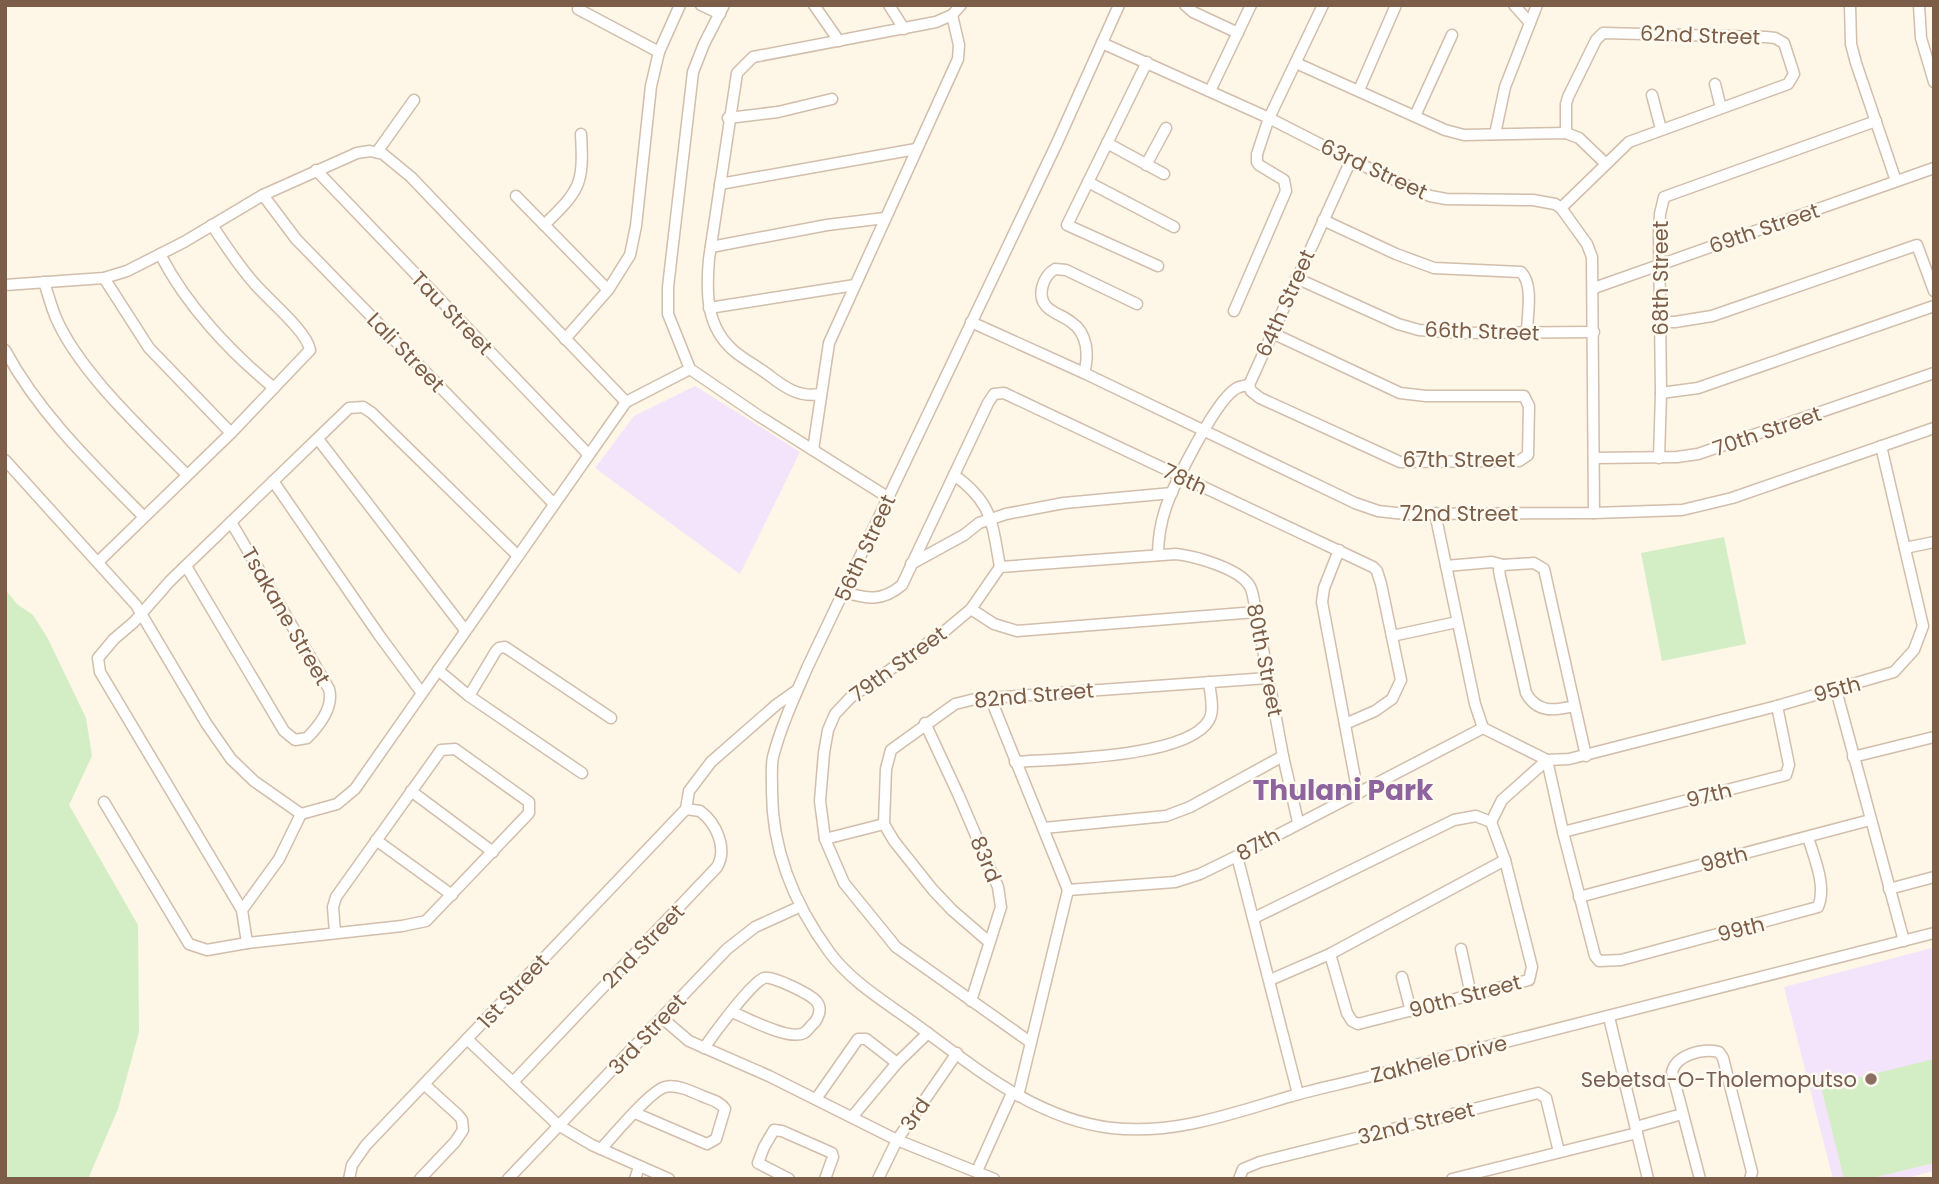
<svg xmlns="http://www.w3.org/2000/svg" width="1939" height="1184" font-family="Poppins,sans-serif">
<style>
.education{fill:#f3e4fb}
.green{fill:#d3eec4}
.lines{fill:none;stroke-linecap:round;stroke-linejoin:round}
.minor-casing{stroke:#d2beab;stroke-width:13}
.minor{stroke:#fff;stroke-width:10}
.education-dot{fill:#8d6e63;stroke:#fffaf0;stroke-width:2.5}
.labels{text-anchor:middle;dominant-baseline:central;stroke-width:5;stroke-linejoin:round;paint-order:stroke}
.street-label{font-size:21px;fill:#7b5d48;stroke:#fffaf0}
.education-label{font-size:21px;fill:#785e54;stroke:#fffaf0;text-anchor:end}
.district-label{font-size:28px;font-weight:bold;fill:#8d649e;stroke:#fffaf0}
</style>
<rect width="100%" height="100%" fill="#fef6e7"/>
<g class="education">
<path d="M695,386l105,66 -60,122 -145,-106 39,-52z"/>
<path d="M1932,948l2,5v218l-31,8h-70l-49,-192z"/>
</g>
<g class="green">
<path d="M1724,537l22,107 -84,17 -21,-108z"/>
<path d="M5,589l12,15 16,11 14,22 39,81 6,38 -23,49 69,120 1,107 -21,77 -30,70h-83z"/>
<path d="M1934,1059v104l-66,16h-24l-23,-92z"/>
</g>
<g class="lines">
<g class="minor-casing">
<g id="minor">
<path d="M701,5l19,9"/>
<path d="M724,5l-20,39 -11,28 -25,215v27l22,55 69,47 130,82"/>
<path d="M814,5l25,36"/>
<path d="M889,5l15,24"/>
<path d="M1119,5l-62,138 -249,523c-13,30 -27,60 -35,91 -2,10 -1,20 -1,30 -1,62 22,117 58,166 21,28 52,47 80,67 62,45 124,99 202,108 61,7 119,-14 176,-31 24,-7 48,-12 72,-18 192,-48 383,-97 574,-146"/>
<path d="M1185,5l8,7 45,21"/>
<path d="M1514,5l16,18"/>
<path d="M1850,5l1,39 5,19 40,118"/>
<path d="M1919,5l2,33 13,44"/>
<path d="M578,9l81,43"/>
<path d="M1102,43l167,75 82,42 79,36 16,3 87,1 22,4 6,4 26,36 5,13 2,256"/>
<path d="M1147,62l-80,163 91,41"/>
<path d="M1296,63l149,67 19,5 102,-2 13,5 26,25"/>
<path d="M1715,84l6,24"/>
<path d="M1359,90l37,-85"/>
<path d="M1210,91l41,-86"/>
<path d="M1652,95l9,34"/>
<path d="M1415,116l37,-81"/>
<path d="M728,118l50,-6 54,-13"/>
<path d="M1495,134l10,-47 32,-82"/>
<path d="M1107,143l57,31"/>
<path d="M377,152l37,-52"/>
<path d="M1146,165l20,-37"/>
<path d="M316,170l272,284"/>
<path d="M1088,182l86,45"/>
<path d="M720,184l196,-35"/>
<path d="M263,195l33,44 258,265"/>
<path d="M516,196l92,94"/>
<path d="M1561,208l68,-66 159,-58 6,-10 -10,-31 -9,-5 -9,-1 -163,-4 -7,7 -28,57 -2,7v29"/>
<path d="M1323,220l73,34 38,14 87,4c13,13 6,43 6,61"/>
<path d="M544,225c36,-35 40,-40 37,-91"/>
<path d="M711,247l116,-22 58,-7"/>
<path d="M160,254c26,51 70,98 114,134"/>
<path d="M104,278l45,70 82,85"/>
<path d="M1296,278l102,46 21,6 39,3 136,-1"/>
<path d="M44,282c4,12 7,24 12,36 24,55 88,113 130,156"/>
<path d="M5,285l99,-7 23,-7 57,-29 79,-47 94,-42 13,-2 13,3 28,23 215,225"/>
<path d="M1594,288l340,-120"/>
<path d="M709,308l146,-23"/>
<path d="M1234,311l52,-120 -2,-11 -25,-15 -2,-3v-8l12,-36 54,-113"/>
<path d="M971,322l113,51 271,130 23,8 27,3 189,-1 88,-3 50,-12 202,-70"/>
<path d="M1659,322h16l37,-6 205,-71 17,46"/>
<path d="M565,339l43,-49 22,-35 6,-29 15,-140 8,-34 21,-47"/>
<path d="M5,350c35,65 88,115 139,167"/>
<path d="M1084,373c5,-17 4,-40 -13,-51 -7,-6 -17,-8 -24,-15 -11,-11 -4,-31 8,-38l11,1 71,34"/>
<path d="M1249,385l2,6 9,7 140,64 119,-1 9,-6 1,-49 -5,-10h-98l-26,-3 -128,-60"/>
<path d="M1249,385l102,-225"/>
<path d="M1661,393l37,-5 236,-82"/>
<path d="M820,394c-20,4 -36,-7 -50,-18 -12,-9 -25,-16 -36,-25 -28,-24 -28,-58 -25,-92l28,-186 16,-16 183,-35 16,-7 9,-10"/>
<path d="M318,439l147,191"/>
<path d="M813,450l16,-107 129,-284 1,-14 -7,-30"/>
<path d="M1594,458l83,-1 21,-3 236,-81"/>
<path d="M1659,458l2,-65 -2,-159 1,-20 4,-17 212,-76"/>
<path d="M5,460l131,145 70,118 25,36 23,22 47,33"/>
<path d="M954,475c39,28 38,48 46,92l-29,42 -25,21 -96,68 -15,16 -7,16 -4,23 -4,48 5,38 19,44 52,64 134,95"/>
<path d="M273,481l106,154 42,57"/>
<path d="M1435,513l40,191 8,24"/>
<path d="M1905,548l29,-6"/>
<path d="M1339,550l-15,38 -2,14 36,192"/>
<path d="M1158,555c0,-17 3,-33 8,-48 9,-25 48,-103 68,-117 4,-4 9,-4 15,-5"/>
<path d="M98,562l133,-129 79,-83c-3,-19 -42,-50 -56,-67 -16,-18 -29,-38 -42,-58"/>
<path d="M911,564l53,-29 15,-12 27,-9 58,-11 108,-10"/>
<path d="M186,566l98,165 11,9 12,-2c12,-12 27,-31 22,-49l-98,-167"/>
<path d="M1446,566l46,-4 11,3"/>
<path d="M1000,567l176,-13c18,2 62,14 73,31 3,4 4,11 5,16l29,155 15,66"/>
<path d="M844,592c23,7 38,10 58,-7l86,-182 6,-9 10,-1 369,174 4,4 4,13 20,96 -9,19 -17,12 -30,13"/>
<path d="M971,609l23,15 23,7 239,-19"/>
<path d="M1392,636l65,-14"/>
<path d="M438,670l31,26 113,77"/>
<path d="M1836,690l68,251"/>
<path d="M469,696l27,-45 3,-3 6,-1 106,71"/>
<path d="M990,697l78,193"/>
<path d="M1574,706c-20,5 -37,7 -48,-13l-26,-117 -1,-6 4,-5 31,-2 10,6 42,187"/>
<path d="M925,723l34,73 39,91 3,20 -30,94"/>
<path d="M1483,728l64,32 22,-1 208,-53 117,-34 20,-22 9,-24 -42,-180"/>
<path d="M1853,757l81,-20"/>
<path d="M1547,760l16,72 32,124 4,5 22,-1 197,-53c9,-21 -4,-49 -10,-70"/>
<path d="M1015,762c41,-3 173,-4 194,-42 6,-10 1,-27 0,-38"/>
<path d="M411,791l82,61"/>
<path d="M104,802l85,142 18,6 40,-7 -5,-33 -142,-238 -2,-14 16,-19 20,-17 36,-41 179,-173 14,-1 9,6 145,142"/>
<path d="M686,809l3,-18 22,-29 65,-57 21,-15"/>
<path d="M1491,822l11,-22 45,-40"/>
<path d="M1044,828l122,-12 24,-9 93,-51"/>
<path d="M1563,832l223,-57 3,-10 -12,-59"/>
<path d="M825,839l59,-15"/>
<path d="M376,840l76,55"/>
<path d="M1237,856l61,238"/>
<path d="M1889,889l45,-12"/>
<path d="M1068,890l107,-8 25,-8 37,-18 246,-128"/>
<path d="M1579,897l291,-77"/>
<path d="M242,910l37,-51 22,-45 36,-10 18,-15 271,-387 64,-33"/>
<path d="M1254,918l200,-98 22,-4 15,6 14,38 27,107 -3,13 -171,44 -6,-3 -5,-8 -17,-59"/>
<path d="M989,942l-37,-32 -19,-20 -39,-49 -10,-17 2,-55 5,-19 64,-46 20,-5 293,-21"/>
<path d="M247,943l155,-17 24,-5 103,-108v-11l-74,-53 -14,1 -105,147 -3,10 2,26"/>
<path d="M1461,949l10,46"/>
<path d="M1402,977l9,34"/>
<path d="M1270,980l60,-26 175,-94"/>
<path d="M1609,1017l39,162"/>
<path d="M662,1018l27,23 80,35 128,64 97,39"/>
<path d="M467,1039l91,86 34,20 77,34"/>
<path d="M704,1048c9,-13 47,-65 60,-70 8,-3 48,17 53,24 5,7 2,14 -2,20 -4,3 -7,9 -11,11 -15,8 -57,-15 -72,-21"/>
<path d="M514,1081l203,-214c11,-19 -1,-44 -17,-56l-14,-2"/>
<path d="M1018,1096l50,-206"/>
<path d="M816,1099l42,-60h8l31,24"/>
<path d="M852,1117l45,-54 31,-30"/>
<path d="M1636,1127l46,-13"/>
<path d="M601,1149c12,-13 49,-58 64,-62 11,-3 26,4 37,9 9,4 18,5 23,13l-9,30 -9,5 -72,-31"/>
<path d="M977,1171l35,-78"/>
<path d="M349,1179l3,-14 14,-20 320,-336"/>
<path d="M420,1179l35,-37 8,-12 -1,-10 -4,-5 -33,-30"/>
<path d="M508,1179l219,-230 28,-22 44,-20"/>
<path d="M635,1179l4,-12"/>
<path d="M789,1179l-31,-16 6,-16 10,-17 8,1 50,22 1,4 -8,22"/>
<path d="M878,1179l19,-39 60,-87"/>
<path d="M1239,1179l4,-10 17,-7 278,-69 8,5 13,54"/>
<path d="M1452,1179l185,-46"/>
<path d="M1700,1179l-28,-107c4,-17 30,-24 47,-20l4,6 29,114 -2,7"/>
</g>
</g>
<use href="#minor" class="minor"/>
</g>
<circle class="education-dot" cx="1871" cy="1079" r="7"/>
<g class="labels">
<g class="street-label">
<text transform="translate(1700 35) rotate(2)">62nd Street</text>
<text transform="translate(1374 169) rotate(25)">63rd Street</text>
<text transform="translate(1764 228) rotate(-19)">69th Street</text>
<text transform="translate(1660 278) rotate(-90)">68th Street</text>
<text transform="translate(1285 303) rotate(-66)">64th Street</text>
<text transform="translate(452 313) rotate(46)">Tau Street</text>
<text transform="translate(1482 331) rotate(2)">66th Street</text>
<text transform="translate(406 352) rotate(46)">Lali Street</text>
<text transform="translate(1767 431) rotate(-19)">70th Street</text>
<text x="1459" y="459">67th Street</text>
<text transform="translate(1185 479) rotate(25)">78th</text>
<text x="1459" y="513">72nd Street</text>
<text transform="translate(865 548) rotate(-65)">56th Street</text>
<text transform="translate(286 616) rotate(60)">Tsakane Street</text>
<text transform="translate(1265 660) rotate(79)">80th Street</text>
<text transform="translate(898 664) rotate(-36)">79th Street</text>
<text transform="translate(1837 689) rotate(-15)">95th</text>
<text transform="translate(1034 695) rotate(-5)">82nd Street</text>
<text transform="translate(1709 795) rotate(-14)">97th</text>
<text transform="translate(1258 844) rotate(-28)">87th</text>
<text transform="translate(986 859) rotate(68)">83rd</text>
<text transform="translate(1724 859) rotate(-15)">98th</text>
<text transform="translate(1741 929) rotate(-14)">99th</text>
<text transform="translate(643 946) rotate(-46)">2nd Street</text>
<text transform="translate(513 991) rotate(-47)">1st Street</text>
<text transform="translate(1465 996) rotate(-15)">90th Street</text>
<text transform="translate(647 1034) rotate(-47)">3rd Street</text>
<text transform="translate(1439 1059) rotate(-14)">Zakhele Drive</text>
<text transform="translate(915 1114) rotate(-56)">3rd</text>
<text transform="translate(1416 1123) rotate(-14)">32nd Street</text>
</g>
<g class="education-label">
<text x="1857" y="1079">Sebetsa-O-Tholemoputso</text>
</g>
<g class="district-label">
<text x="1343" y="790">Thulani Park</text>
</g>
</g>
<rect width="1939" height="1184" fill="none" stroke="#7b5d48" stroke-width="14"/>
</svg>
